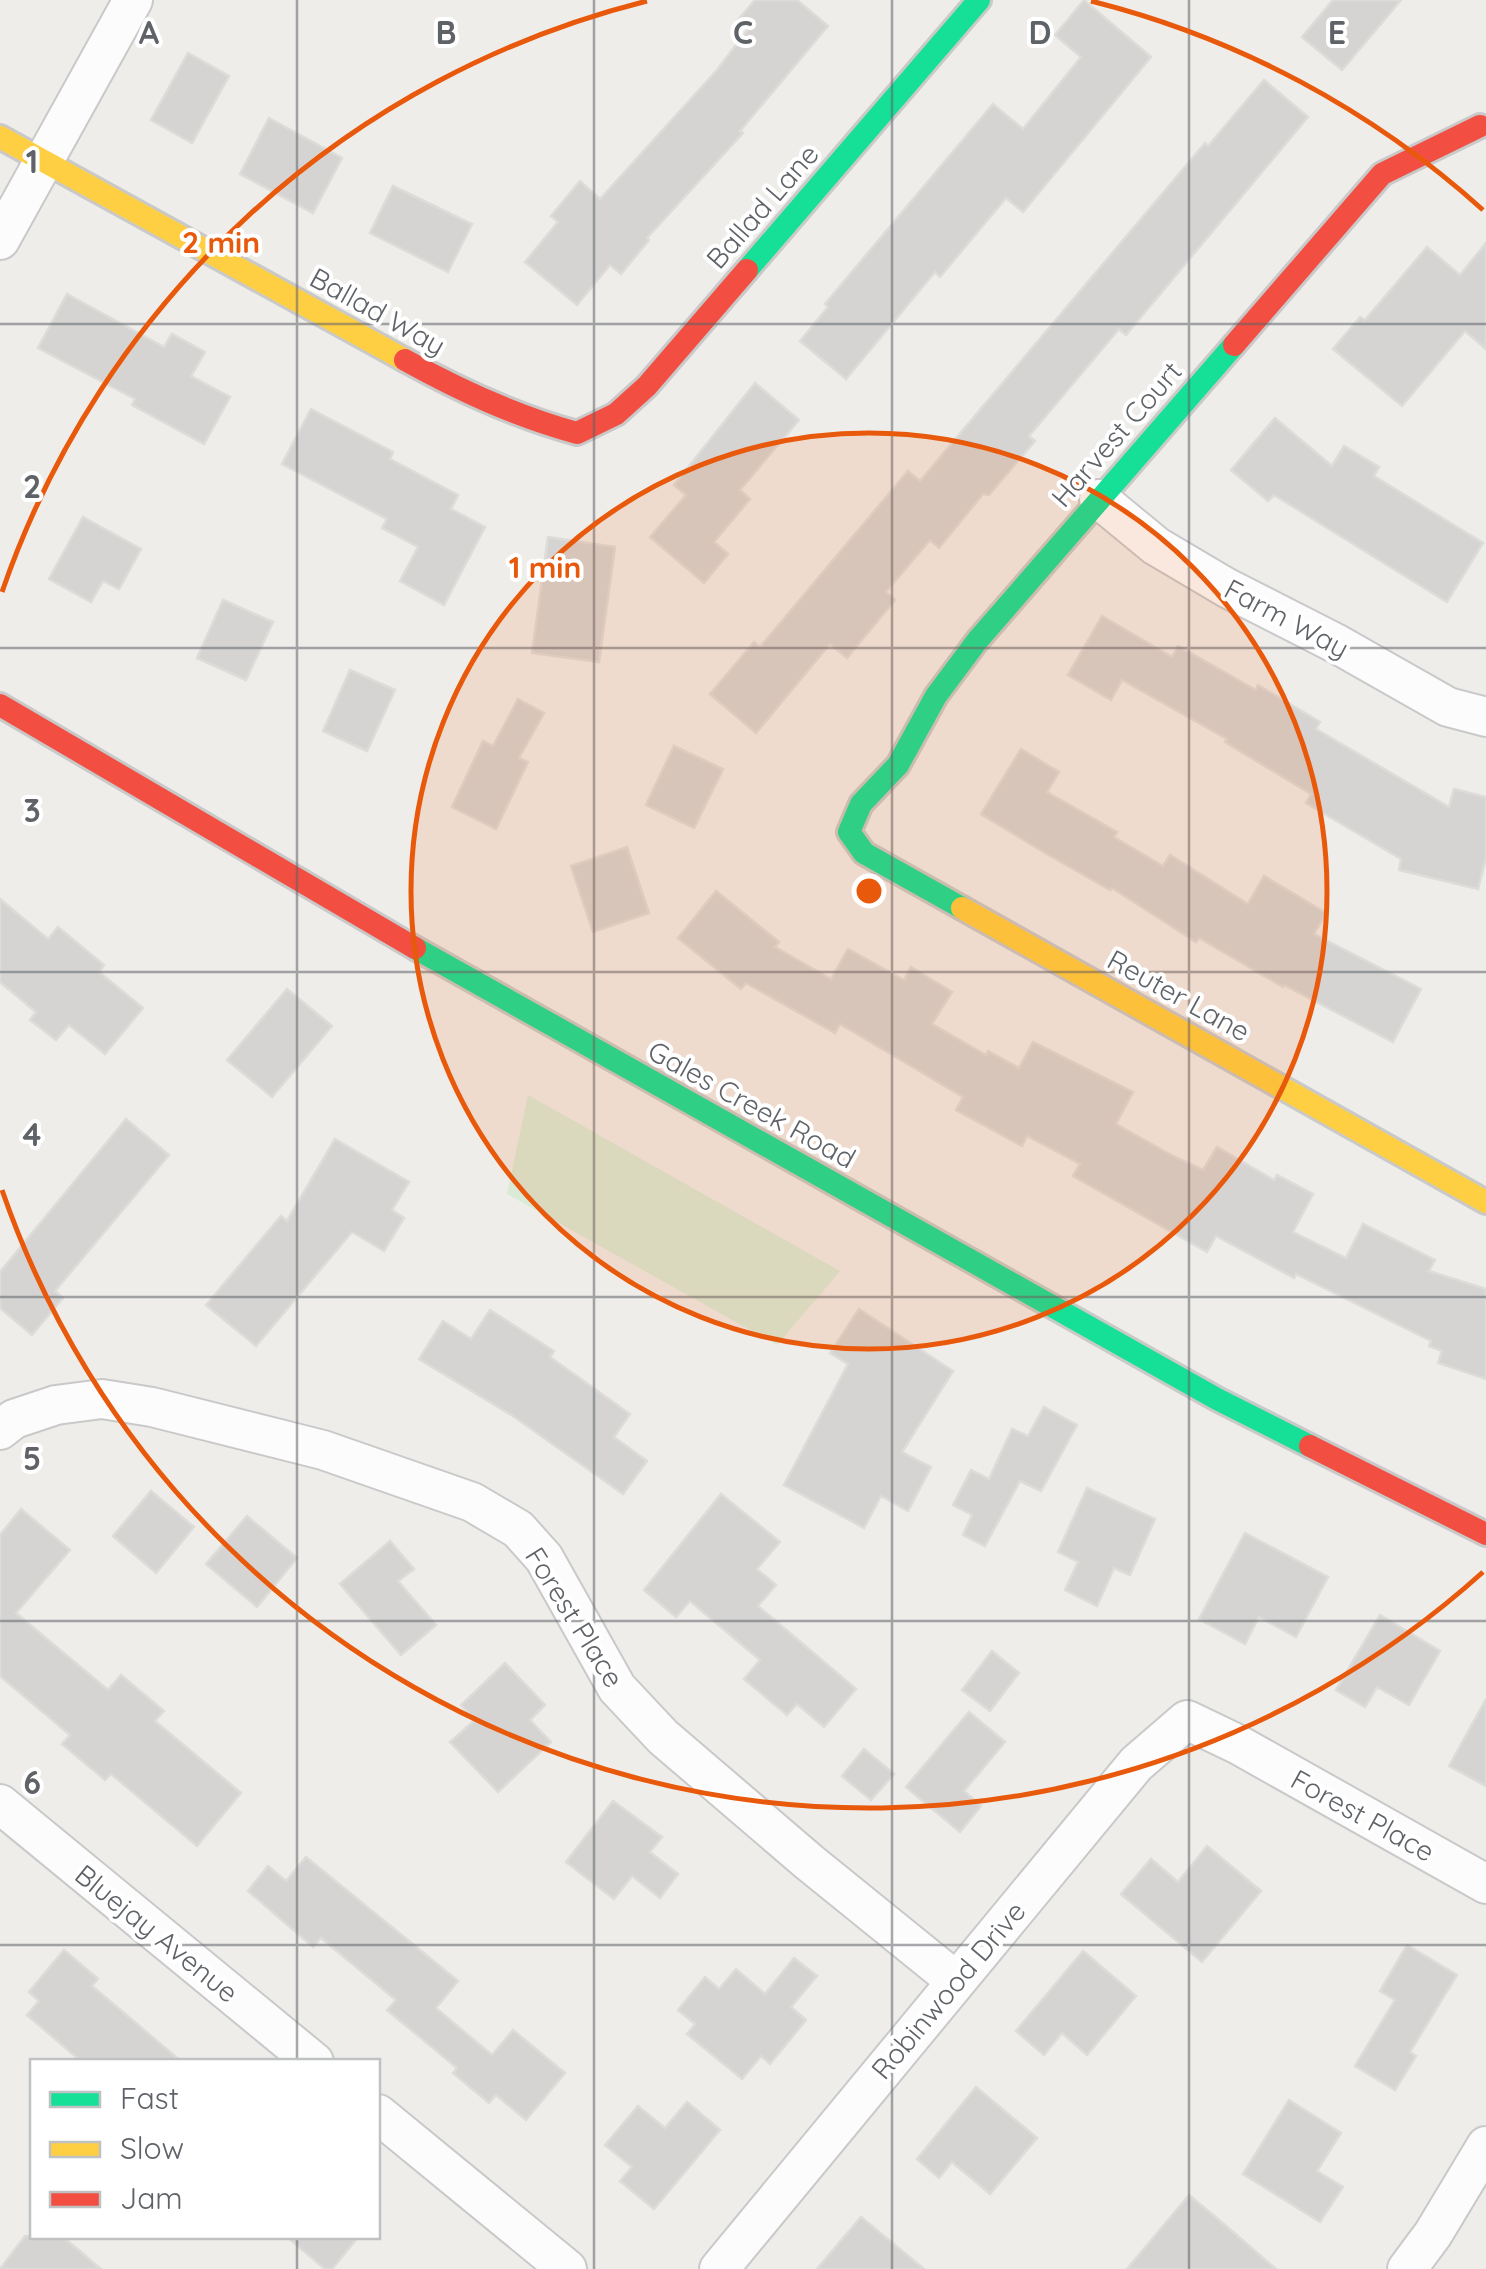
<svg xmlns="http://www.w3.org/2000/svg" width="1486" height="2269" font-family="Quicksand,sans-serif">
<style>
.green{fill:#d9ead6}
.building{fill:#d6d4d3;stroke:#dedcd9;stroke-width:2.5}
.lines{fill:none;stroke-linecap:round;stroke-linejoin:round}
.street-casing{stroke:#c9c9ca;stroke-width:42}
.fast-casing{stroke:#c9c9c9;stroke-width:28}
.slow-casing{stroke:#c9c9c9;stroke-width:28}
.jam-casing{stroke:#c9c9c9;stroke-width:28}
.street{stroke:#fdfcfc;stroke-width:38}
.fast{stroke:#16e098;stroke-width:22}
.slow{stroke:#ffcf43;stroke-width:22}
.jam{stroke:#f24e42;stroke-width:22}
.grid{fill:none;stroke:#5f6368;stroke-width:2.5;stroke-opacity:0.55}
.ring{fill:none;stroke:#e8590c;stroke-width:5}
.labels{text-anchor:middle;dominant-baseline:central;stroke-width:8;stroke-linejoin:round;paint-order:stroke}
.street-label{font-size:28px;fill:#5f6368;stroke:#fff}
.grid-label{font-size:32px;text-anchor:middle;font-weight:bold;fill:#5f6368;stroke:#fff;stroke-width:8;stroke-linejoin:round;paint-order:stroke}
.centre{fill:#e8590c;stroke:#fff;stroke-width:5}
.ring-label{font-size:30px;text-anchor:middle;font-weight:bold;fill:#e8590c;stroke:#fff;stroke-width:8;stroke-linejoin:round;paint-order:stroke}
</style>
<rect width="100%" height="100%" fill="#efedea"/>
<path class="green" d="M528,1095l312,176 -63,74 -270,-151z"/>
<g class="building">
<path d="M755,0h42l31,26 -88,105 3,2 -96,105 2,2 -28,34 -11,-9 -33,40 -52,-43 33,-40 -7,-6 29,-35 20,18 117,-129 31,-41 -11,-8z"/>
<path d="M1084,0l67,57 -128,155 -17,-14 -66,79 -5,-5 -89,107 -46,-38 28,-34 -3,-3 168,-200 30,25 58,-72 -26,-22z"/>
<path d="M1333,0h68l-59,70 -40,-33z"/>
<path d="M188,53l41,23 -37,67 -41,-23z"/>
<path d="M1264,80l44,37 -182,218 -7,-6 -90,107 6,5 -46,54 -6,-1 -44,54 -9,-8 -44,52 9,8 -48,58 -17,-14 -74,89 -46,-39 44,-52 6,5 148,-176 12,10 285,-338 3,3z"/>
<path d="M269,118l73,40 -29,55 -73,-39z"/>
<path d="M393,186l79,38 -24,48 -78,-39z"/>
<path d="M1486,243v106l-21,-18 -63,75 -69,-57 27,-32 5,3 62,-73 33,28z"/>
<path d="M67,294l97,53 8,-13 33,18 -14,24 39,21 -26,47 -72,-39 3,-6 -97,-51z"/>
<path d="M755,383l44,37 -59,70 10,9 -36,43 14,12 -24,29 -54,-46 36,-42 -12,-10z"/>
<path d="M311,409l82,43 -3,7 68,36 -7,14 34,18 -41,78 -44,-24 18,-34 -36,-19 5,-9 -105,-55z"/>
<path d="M1275,418l57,48 12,-20 35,21 -5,9 109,67 -36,59 -173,-107 -6,6 -37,-31z"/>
<path d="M83,517l58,32 -22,40 -16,-8 -12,21 -42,-23z"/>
<path d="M548,537l67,10 -16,115 -67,-9z"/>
<path d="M223,600l50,22 -27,58 -49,-22z"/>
<path d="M1102,616l70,41 6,-11 78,44 2,-5 62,37 -4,7 133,78 5,-18 32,8v61l-8,31 -79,-19 2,-11 -95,-56 5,-9 -86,-52 2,-3 -105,-59 -11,20 -43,-25z"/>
<path d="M350,670l45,20 -28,61 -44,-20z"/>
<path d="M518,699l26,14 -25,45 9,4 -32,67 -44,-22 31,-66 10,5z"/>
<path d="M674,746l49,23 -29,59 -48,-23z"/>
<path d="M1021,749l38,23 -12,20 70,40 -3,5 49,29 7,-11 78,49 16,-28 62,37 -12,21 107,55 -28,53 -109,-57 -1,2 -84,-49 -3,4 -84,-54 -2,2 -70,-40 -59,-36z"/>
<path d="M627,847l22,66 -56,19 -22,-66z"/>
<path d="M716,891l63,51 -4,5 56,32 17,-30 56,31 7,-13 41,25 -20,32 54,31 2,-4 31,17 14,-26 100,50 -17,32 57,32 30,14 14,-23 57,33 3,-5 36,19 -20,38 53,26 17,-34 72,36 -6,11 57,18v90l-48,-16 4,-12 -13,-5 2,-5 -135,-67 -2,4 -78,-42 -9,16 -134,-76 7,-12 -53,-28 -5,10 -66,-36 7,-13 -123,-73 -5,9 -89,-50 -5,6 -63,-51z"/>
<path d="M0,899l48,40 10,-12 46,38 -5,7 44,36 -38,46 -36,-29 -13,15 -26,-20 6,-8 -36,-30z"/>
<path d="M287,989l45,37 -60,71 -45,-37z"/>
<path d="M126,1119l43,36 -114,136 8,7 -31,37 -32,-27v-36z"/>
<path d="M335,1139l74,43 -17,28 12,8 -20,33 -32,-19 -96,114 -50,-41 75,-89 6,5z"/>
<path d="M859,1309l94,62 -51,81 29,15 -23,44 -27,-15 -17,32 -80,-43 64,-121 -18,-11z"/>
<path d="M490,1310l64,41 -4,6 80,57 -16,23 33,24 -24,33 -110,-78 -94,-57 24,-38 28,18z"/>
<path d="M1044,1407l33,18 -36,66 -21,-10 -35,65 -22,-11 9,-20 -19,-10 18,-35 18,9 23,-50 16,7z"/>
<path d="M1087,1488l68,31 -25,56 -16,-7 -17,38 -32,-16 13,-28 -20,-10z"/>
<path d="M151,1491l43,36 -38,46 -43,-37z"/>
<path d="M721,1494l59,48 -23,27 19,16 -18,21 98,83 -32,38 -27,-23 -10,11 -43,-36 16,-19 -70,-59 -14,16 -32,-27z"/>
<path d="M21,1509l49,41 -54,63 92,77 13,-15 43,36 -9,10 86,72 -44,53 -86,-72 -6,6 -43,-36 8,-9 -70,-59v-141z"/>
<path d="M247,1516l50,42 -40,49 -51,-43z"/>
<path d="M1245,1533l83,44 -32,60 -37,-20 -14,27 -46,-25z"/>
<path d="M390,1541l24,28 -16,12 38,44 -35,30 -61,-71z"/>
<path d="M1380,1615l60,36 -31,54 -32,-18 -12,20 -29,-17z"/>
<path d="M992,1651l27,22 -29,38 -28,-21z"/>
<path d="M505,1663l40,42 -15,15 21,22 -53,50 -48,-50 25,-22 -14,-15z"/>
<path d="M1486,1699v87l-37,-20z"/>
<path d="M969,1712l36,30 -41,49 17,15 -21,26 -54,-45z"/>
<path d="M864,1749l30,25 -23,26 -29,-24z"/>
<path d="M613,1801l49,36 -12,15 28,22 -18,24 -28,-22 -18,23 -48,-37z"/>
<path d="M1207,1846l54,45 -59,71 -81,-68 30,-35 27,23z"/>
<path d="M306,1857l152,124 -22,27 56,47 21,-25 52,43 -39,47 -30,-25 -7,8 -36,-30 4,-5 -70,-58 9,-10 -75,-62 -8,9 -65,-56 20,-25 18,15z"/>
<path d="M1407,1945l50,30 -47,77 6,4 -21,34 -40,-24 40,-66 -15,-9z"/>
<path d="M64,1950l34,29 -6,7 90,76h-100l-55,-47 12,-14 -10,-9z"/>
<path d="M1083,1951l53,45 -49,59 -25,-22 -18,22 -28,-24z"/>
<path d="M794,1958l23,18 -26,31 15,13 -36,44 -9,-8 -19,23 -55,-45 8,-10 -17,-14 27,-33 14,12 17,-20 29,25z"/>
<path d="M976,2087l61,51 -47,56 -38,-32 -13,16 -22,-19z"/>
<path d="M1289,2100l52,33 -24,38 26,16 -23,35 -77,-48z"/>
<path d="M687,2102l33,28 -66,79 -34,-28 12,-14 -27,-22 33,-39 27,22z"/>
<path d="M1189,2195l36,30 51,44h-149z"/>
<path d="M861,2217l63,52h-107z"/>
<path d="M25,2236h37l39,33h-101z"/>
<path d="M286,2236h73l-27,33h-7z"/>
</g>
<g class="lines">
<g class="street-casing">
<g id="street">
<path d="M0,240l133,-240"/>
<path d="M1099,499l57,47 71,42 110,56 111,63 38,10"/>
<path d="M0,1430l14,-11 42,-14 46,-6 50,8 171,43 149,52 46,27 26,29 73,130 46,49 146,125 147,119"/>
<path d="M0,1804l314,258"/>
<path d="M378,2114l189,155"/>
<path d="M719,2269l417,-505 51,-44 50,24 249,140"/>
<path d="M1407,2269l26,-35 53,-88"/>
</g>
</g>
<g class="fast-casing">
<g id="fast">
<path d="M747,270l232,-270"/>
<path d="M962,908l-98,-55 -15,-21 12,-28 37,-39 38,-69 41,-55 257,-296"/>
<path d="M415,948l802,451 93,47"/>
</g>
</g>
<g class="slow-casing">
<g id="slow">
<path d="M0,137l405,223"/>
<path d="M962,908l524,294"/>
</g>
</g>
<g class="jam-casing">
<g id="jam">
<path d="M1234,345l148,-171 98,-48"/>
<path d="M405,360c56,31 110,56 172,73l39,-19 31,-28 100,-116"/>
<path d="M0,705l415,243"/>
<path d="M1310,1446l176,88"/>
</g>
</g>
<use href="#street" class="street"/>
<use href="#fast" class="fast"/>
<use href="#slow" class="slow"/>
<use href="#jam" class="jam"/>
</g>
<path class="grid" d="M297,0v2062M594,0v2269M892,0v2269M1189,0v2269M0,324h1486M0,648h1486M0,972h1486M0,1297h1486M0,1621h1486M0,1945h1486M297,2236v33"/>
<circle cx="869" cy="891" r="458" fill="#e8590c" fill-opacity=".12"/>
<g class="ring">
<circle cx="869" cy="891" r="458"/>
<path d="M1483 1572A917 917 0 0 1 2 1190M2 592A917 917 0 0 1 647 1M1091 1A917 917 0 0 1 1483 210"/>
</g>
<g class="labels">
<g class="street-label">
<text transform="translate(762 206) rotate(-49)">Ballad Lane</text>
<text transform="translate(378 311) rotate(29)">Ballad Way</text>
<text transform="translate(1116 434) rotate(-49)">Harvest Court</text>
<text transform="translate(1287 618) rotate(28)">Farm Way</text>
<text transform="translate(1179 995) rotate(29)">Reuter Lane</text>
<text transform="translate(752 1104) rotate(29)">Gales Creek Road</text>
<text transform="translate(575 1617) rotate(58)">Forest Place</text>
<text transform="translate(1363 1815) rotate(29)">Forest Place</text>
<text transform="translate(157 1933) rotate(39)">Bluejay Avenue</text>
<text transform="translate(948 1990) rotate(-50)">Robinwood Drive</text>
</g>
</g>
<g class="grid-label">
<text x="149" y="44">A</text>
<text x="446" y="44">B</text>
<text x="743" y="44">C</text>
<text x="1040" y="44">D</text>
<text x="1337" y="44">E</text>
<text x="32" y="173">1</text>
<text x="32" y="498">2</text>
<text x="32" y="822">3</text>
<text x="32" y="1146">4</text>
<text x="32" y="1470">5</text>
<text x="32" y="1794">6</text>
</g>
<circle cx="869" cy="891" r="15" class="centre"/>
<g class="ring-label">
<text x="221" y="253">2 min</text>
<text x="545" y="578">1 min</text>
</g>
<rect x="30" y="2059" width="350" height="180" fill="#ffffff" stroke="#bfc1c3" stroke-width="2.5"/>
<rect x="50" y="2092" width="50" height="15" fill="#16e098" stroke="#bfc1c3" stroke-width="2.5"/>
<text x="120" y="2109" font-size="30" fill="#5f6368">Fast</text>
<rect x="50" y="2142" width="50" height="15" fill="#ffcf43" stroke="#bfc1c3" stroke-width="2.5"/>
<text x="120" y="2159" font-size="30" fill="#5f6368">Slow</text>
<rect x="50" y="2192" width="50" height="15" fill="#f24e42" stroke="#bfc1c3" stroke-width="2.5"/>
<text x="120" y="2209" font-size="30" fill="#5f6368">Jam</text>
</svg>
